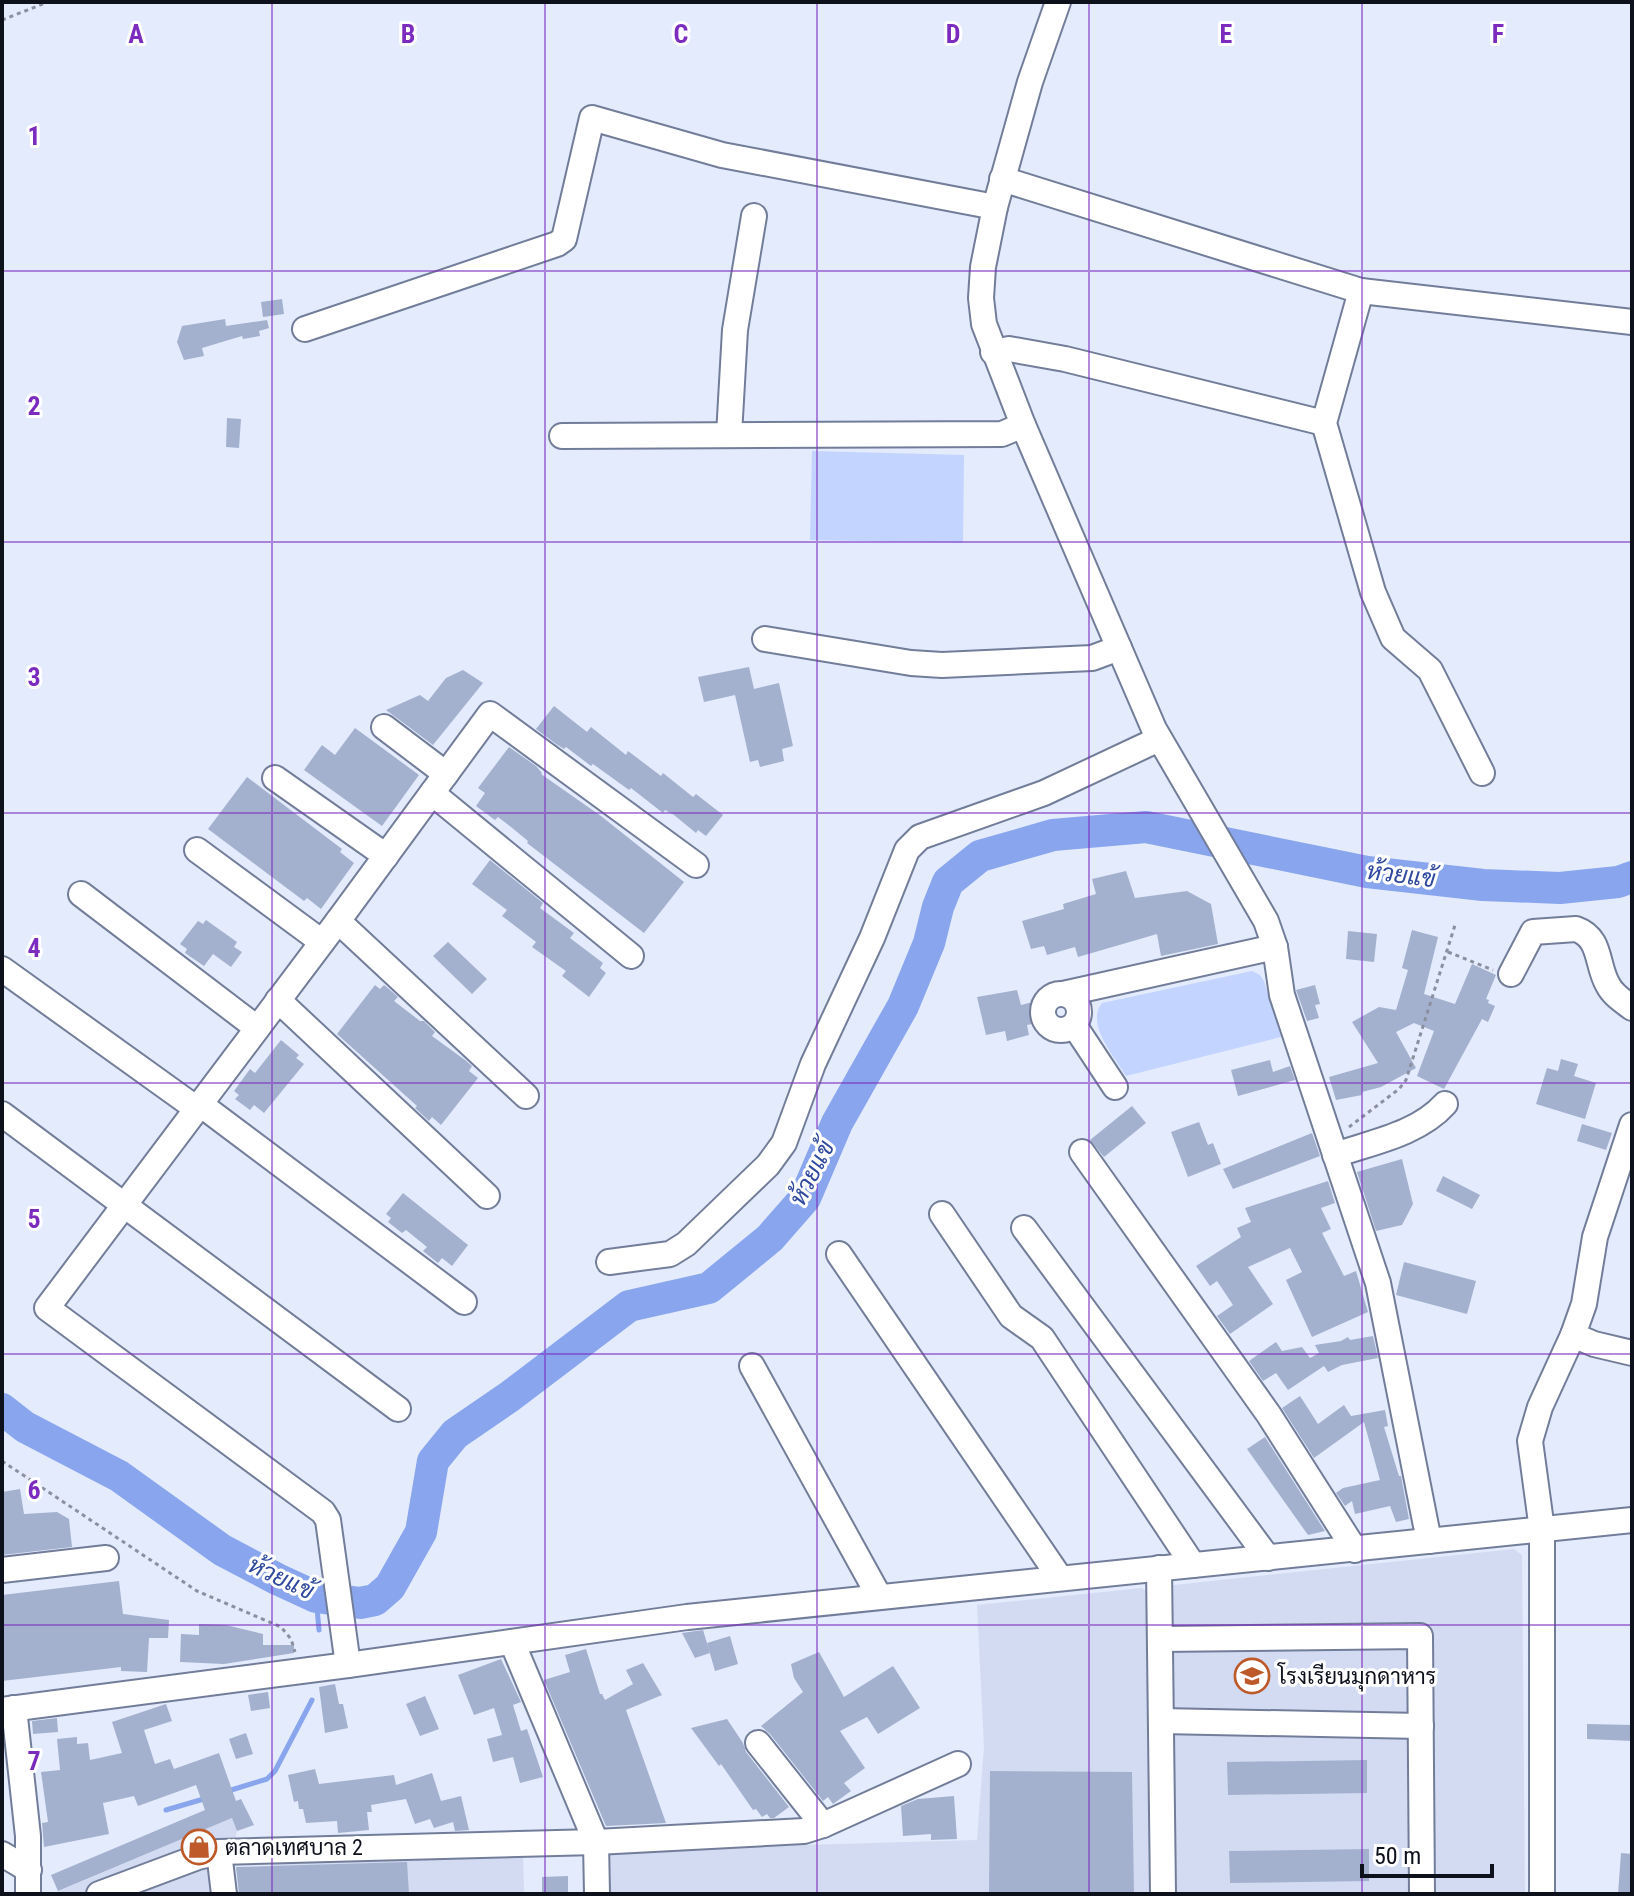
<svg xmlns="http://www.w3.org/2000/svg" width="1634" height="1896" font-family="'Roboto Condensed',Sarabun,sans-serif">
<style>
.built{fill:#d2dbf1}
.green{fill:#c2d4ff}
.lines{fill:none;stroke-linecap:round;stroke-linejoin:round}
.stream{stroke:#88a5ee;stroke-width:5}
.river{stroke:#88a5ee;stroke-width:32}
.building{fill:#a4b1ce}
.minor-casing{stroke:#727d99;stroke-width:28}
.path{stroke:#8a909f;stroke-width:3;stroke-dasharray:4 4;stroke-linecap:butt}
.minor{stroke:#fff;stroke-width:24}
.grid{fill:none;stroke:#7b2cbf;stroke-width:2;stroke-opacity:0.55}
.labels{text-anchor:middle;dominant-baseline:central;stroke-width:6;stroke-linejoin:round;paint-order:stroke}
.poi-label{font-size:22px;fill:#0d111b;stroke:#fff;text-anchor:start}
.water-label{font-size:24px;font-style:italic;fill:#2e499e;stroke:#fff}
.grid-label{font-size:26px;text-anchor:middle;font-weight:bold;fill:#7b2cbf;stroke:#fff;stroke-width:6;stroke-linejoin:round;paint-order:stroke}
</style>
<rect width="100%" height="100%" fill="#e3ebfd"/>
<g class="built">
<path d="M1514,1549l8,6 3,339h-917l-2,-43 371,-11 7,-93 -7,-142 165,-17 11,9 13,-2 8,-10z"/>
<path d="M232,1818l5,13 -7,29 5,34h-183z"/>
<path d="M523,1854l1,40h-248l-3,-38z"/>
</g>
<g class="green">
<path d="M812,451l152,4 -1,88 -153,-3z"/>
<path d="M1252,971l8,4 4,6 17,56 -155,39c-11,-19 -41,-52 -24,-73z"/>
</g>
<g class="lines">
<g class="stream">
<path d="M316,1597l3,33"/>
<path d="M228,1791l39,-12 8,-8 37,-71"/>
<path d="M166,1810l41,-12"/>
</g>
<path class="river" d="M2,1409l23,18 94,49 103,74 55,29 39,18 44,6 15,-3 15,-13 31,-55 12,-71 22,-27 54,-37 120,-91 80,-18 61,-50 35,-40 32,-75 66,-117 26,-63 9,-36 10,-25 32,-26 73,-21 93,-8 221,45 116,13 77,3 58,-6 14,-5"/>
</g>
<g class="building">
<path d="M282,299l2,15 -21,3 -2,-15z"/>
<path d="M225,319l1,7 41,-6 2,8 -10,3 1,5 -17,3 -1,-3 -40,12 2,8 -20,4 -7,-18 5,-16z"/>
<path d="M227,418l14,1 -2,29 -13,-1z"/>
<path d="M749,667l5,22 25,-6 14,63 -11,3 2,12 -24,6 -2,-7 -8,2 -15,-67 -31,7 -6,-25z"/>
<path d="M463,670l20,13 -50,62 -47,-35 34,-15 8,6 18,-23z"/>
<path d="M554,706l33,26 4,-5 35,28 2,-4 33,25 2,-3 30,24 3,-3 27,21 -17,21 -8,-6 -2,3 -22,-18 -9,-5 -2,3 -32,-25 -2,2 -36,-26 -2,2 -25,-19 -2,2 -8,-5 -20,-15z"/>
<path d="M355,728l64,47 -37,51 -78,-56 18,-25 13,10z"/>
<path d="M509,747l27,19 6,7 -1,1 60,42 83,66 -40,51 -117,-90 1,-2 -17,-14 -13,-10 -3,3 -19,-14 9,-13 -7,-5z"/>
<path d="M247,777l95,72 -2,3 14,11 -33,46 -14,-11 -3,3 -96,-72z"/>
<path d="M490,860l53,43 -3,5 34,25 -4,5 33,25 -3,5 6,5 -17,24 -27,-21 4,-5 -34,-24 4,-5 -34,-26 5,-6 -35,-26z"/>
<path d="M1126,871l9,27 52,-7 24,13 7,40 -57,12 -4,-22 -79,23 -3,-10 -28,8 -3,-9 -13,3 -9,-28 42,-12 -1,-5 33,-10 -4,-15z"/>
<path d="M206,920l31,22 -3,5 8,5 -11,15 -18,-13 -9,12 -19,-13 2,-4 -7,-5 18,-23 5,3z"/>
<path d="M1412,930l26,7 -14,57 31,10 17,-40 24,11 -10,24 3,1 -1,3 7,3 -7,16 -6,-3 -38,70 -27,-13 17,-45 -20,-8 -18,9 20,36 -35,19 -19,5v3l-26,5 -7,-23 49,-14 -26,-41 27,-15 17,3 12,-40 -6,-2z"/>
<path d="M1348,931l29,3 -3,28 -28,-3z"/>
<path d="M448,942l39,37 -15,15 -39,-38z"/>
<path d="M375,985l5,4 4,-4 5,4 9,8 -4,4 26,20h4l11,11 -3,4 33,24 7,6 -3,5 9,7 -37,47 -9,-8 -3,4 -14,-13 2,-2 -80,-72z"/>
<path d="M1315,985l5,19 -5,1 4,13 -12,3 -11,-31z"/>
<path d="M1017,990l4,15 12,-3 4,21 -10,2 2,10 -22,6 -2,-10 -19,4 -9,-38z"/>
<path d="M281,1040l18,15 -3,3 8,6 -40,49 -10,-8 -4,5 -15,-11 4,-4 -5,-4 16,-22 5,4z"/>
<path d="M1561,1059l17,5 -4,12 22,7 -11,36 -49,-15 11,-36 11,3z"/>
<path d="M1270,1060l3,12 17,-6 5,14 -57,16 -7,-26z"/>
<path d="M1132,1106l14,17 -42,34 -14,-17z"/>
<path d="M1199,1122l9,23 5,-2 8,21 -33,13 -17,-45z"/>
<path d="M1582,1124l30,9 -6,17 -29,-9z"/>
<path d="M1312,1133l8,23 -87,33 -10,-20z"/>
<path d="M1402,1159l11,45 -11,21 -26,6 -19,-59z"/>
<path d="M1443,1176l37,19 -8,14 -36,-18z"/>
<path d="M1328,1181l7,22 -14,5 10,21 -9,4 22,43 12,-5 12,41 -56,25 -26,-57 16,-8 -12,-24 -42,19 25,37 -43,30 -13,-18 16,-11 -16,-24 -7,5 -14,-20 45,-29 -4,-9 14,-6 -6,-14z"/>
<path d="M403,1193l65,52 -16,21 -10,-8 -4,5 -15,-12 4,-4 -21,-17 -4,3 -14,-11 3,-4 -5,-4z"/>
<path d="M1404,1262l72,19 -9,33 -71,-19z"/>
<path d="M1373,1336l5,22 -36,7 -14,7 -4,-6 -36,24 -12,-17 -13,8 -14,-20 27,-19 6,9 20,-4 8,11 9,-5 -4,-8 26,-4 7,-4 2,3z"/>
<path d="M1300,1396l18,28 26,-19 7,11 34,-6 3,16 -4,1 15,49h2l8,43 -13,3 -6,-16 -35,8 -3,-13 -7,5 -9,-13 7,-5 37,-8 -16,-58 -50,36 -32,-50z"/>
<path d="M1265,1437l60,94 -17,4 -61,-86z"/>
<path d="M20,1489l4,25 33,-2 12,7 3,28 -70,8v-63z"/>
<path d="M119,1581l4,33 46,6 -1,18h-19l-2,34 -26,-1v-4l-119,14v-86z"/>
<path d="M199,1624l27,1 37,9v11h31v8l-70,11 -44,-2 1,-28 18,1z"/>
<path d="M703,1630l7,23 -15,5 -13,-25z"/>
<path d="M730,1636l8,28 -23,7 -8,-28z"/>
<path d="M586,1649l14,45h2l3,6 28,-16 -7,-14 17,-7 19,32 -36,15 40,113 -60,3 -62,-146 26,-8 -5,-17z"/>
<path d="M819,1652l25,45 49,-31 27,42 -42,26 -11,-17 -27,14 25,37 -21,15 7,8 -18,13 -5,-7 -5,4 -53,-67 -9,-8 42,-34 -9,-14 -3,-14z"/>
<path d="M501,1659l20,43 -8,3 8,26 6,-2 16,48 -23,6 -7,-26 -20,5 -6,-23 15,-4 -8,-27 -20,7 -16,-40z"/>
<path d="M335,1684l4,20h4l5,24 -23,5 -6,-46z"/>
<path d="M268,1692l2,16 -19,3 -3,-16z"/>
<path d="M425,1696l14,33 -19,7 -14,-32z"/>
<path d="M166,1704l6,17 -28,9 11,34 15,-5 4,10 45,-16 17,48 5,-2 13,26 -17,6 -5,-13 -174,73 -7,-16 154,-65 -9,-25 -58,21 -4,-10 -31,7 6,31 -65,13 -2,-24 6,-1 -7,-50 19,-2 -3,-31 20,-2v7l11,-1 2,17 32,-7 -10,-31z"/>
<path d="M57,1718l1,14 -25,2 -1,-13z"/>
<path d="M727,1719l16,24 3,9 43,55 -15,11h-4l-3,-4 -5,3 -6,-8 -3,1 -32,-46 -2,2 -28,-38z"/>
<path d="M1587,1724l45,1v16l-45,-2z"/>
<path d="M246,1733l7,21 -17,5 -7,-20z"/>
<path d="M1367,1760v33l-139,2 -1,-33z"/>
<path d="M315,1769l4,15 75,-9 2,10 36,-12 9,28 20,-5 8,34 -14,1 -2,-9 -19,6 -4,-9 -15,5 -9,-25 -35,6 1,7h-5l2,18 -31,3 -1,-12 -31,2 -3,-14h-4l-1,-8 -4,1 -6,-27z"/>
<path d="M990,1771l142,1 2,122h-145z"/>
<path d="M954,1796l3,43 -26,1v-6l-28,2 -2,-30 17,-7z"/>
<path d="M1369,1849v32l-139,2 -1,-32z"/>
<path d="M1621,1853l11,1v40h-14z"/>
<path d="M407,1862l2,32h-170l-3,-27z"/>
<path d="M568,1876v18h-26v-17z"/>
</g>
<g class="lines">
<g class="minor-casing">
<g id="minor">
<path d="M1058,2l-28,80 -35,125 -12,60 -2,31 3,26 39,101 131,304 112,192 9,26 7,48 96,288 51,258"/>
<path d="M1002,179l359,112 271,31"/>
<path d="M1361,291l-37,132 49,169 20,46 37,32 52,103"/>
<path d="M305,329l252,-85 7,-5 28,-121 130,37 273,52"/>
<path d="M993,352l16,-3 56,10 259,64"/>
<path d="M729,435l6,-105 19,-114"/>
<path d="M562,436l440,-2 21,-9"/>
<path d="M765,639l146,24 31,2 150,-7 27,-10"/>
<path d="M384,727l62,47"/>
<path d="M275,778l111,78"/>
<path d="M432,793l199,163"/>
<path d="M197,850l125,92"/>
<path d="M81,894l176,134"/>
<path d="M338,921l188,175"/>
<path d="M2,969l195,140"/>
<path d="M1511,974l22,-42 43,-3c26,9 20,36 32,56 5,10 15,16 24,23"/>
<circle cx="1061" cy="1012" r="18"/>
<path d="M1063,994l212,-47"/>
<path d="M278,1000l209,196"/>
<path d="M1074,1025l41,62"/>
<path d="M200,1104l264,198"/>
<path d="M2,1114l396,295"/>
<path d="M1082,1152l187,263 86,135"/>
<path d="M1335,1155c38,-13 83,-21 110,-51"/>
<path d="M942,1214l69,102 31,22 151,227"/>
<path d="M1024,1228l244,330"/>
<path d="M839,1254l221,324"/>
<path d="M609,1262l61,-8 16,-10 82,-79 16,-22 29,-79 59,-126 35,-88 13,-13 124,-44 115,-54"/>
<path d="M1573,1335l21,9 38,9"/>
<path d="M752,1366l127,230"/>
<path d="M1159,1568l4,326"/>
<path d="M2,1570l104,-12"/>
<path d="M1160,1639l260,-3 2,258"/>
<path d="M512,1642l84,200 1,52"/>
<path d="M348,1665l-20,-145 -5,-8 -276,-204 291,-387 152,-207 206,151"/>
<path d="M14,1708l14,128v58"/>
<path d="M2,1710l346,-45 339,-48 945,-97"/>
<path d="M1161,1721l260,5"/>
<path d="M758,1743l65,82"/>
<path d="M219,1852l5,42"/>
<path d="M2,1854l27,16"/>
<path d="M99,1894l99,-37 21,-5 377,-10 208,-11 19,-6 135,-61"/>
<path d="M1542,1894v-364l-12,-89 10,-34 33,-72 11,-31 11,-67 37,-112"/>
</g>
</g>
<g class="path">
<path d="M2,20l46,-18"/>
<path d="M1448,952l45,18"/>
<path d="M1349,1127l50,-38 7,-9 50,-158"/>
<path d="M2,1461l195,130 84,36 10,12 4,13"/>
</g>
<use href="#minor" class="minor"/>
</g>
<path class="grid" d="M272,2v1892M545,2v1892M817,2v1892M1089,2v1892M1362,2v1892M2,271h1630M2,542h1630M2,813h1630M2,1083h1630M2,1354h1630M2,1625h1630"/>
<defs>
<g id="school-ring" transform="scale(1.8)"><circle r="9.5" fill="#fff" stroke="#be5929" stroke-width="1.5"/><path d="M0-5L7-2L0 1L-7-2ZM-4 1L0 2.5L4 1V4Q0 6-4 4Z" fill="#be5929"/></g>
<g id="shop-ring" transform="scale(1.8)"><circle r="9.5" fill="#fff" stroke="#be5929" stroke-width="1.5"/><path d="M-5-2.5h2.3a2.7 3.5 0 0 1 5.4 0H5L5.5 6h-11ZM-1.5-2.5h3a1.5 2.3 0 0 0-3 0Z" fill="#be5929"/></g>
</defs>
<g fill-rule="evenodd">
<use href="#school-ring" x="1252" y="1676"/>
<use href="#shop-ring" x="199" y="1847"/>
</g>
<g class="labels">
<g class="poi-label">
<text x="1278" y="1676">โรงเรียนมุกดาหาร</text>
<text x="225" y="1847">ตลาดเทศบาล 2</text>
</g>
<g class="water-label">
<text transform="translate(1401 875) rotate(7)">ห้วยแข้</text>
<text transform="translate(812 1173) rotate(-63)">ห้วยแข้</text>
<text transform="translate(281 1578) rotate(25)">ห้วยแข้</text>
</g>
</g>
<g class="grid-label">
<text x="136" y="43">A</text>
<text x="408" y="43">B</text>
<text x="681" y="43">C</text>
<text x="953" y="43">D</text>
<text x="1226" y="43">E</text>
<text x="1498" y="43">F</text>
<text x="34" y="145">1</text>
<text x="34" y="415">2</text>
<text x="34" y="686">3</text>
<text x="34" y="957">4</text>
<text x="34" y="1228">5</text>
<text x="34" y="1499">6</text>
<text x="34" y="1770">7</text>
</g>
<rect width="1634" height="1896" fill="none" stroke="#0d111b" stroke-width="8"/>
<path d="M1362 1864v12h130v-12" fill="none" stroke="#0d111b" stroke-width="4"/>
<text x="1374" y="1864" font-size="24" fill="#0d111b" stroke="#ffffff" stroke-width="6" paint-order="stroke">50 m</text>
</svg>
